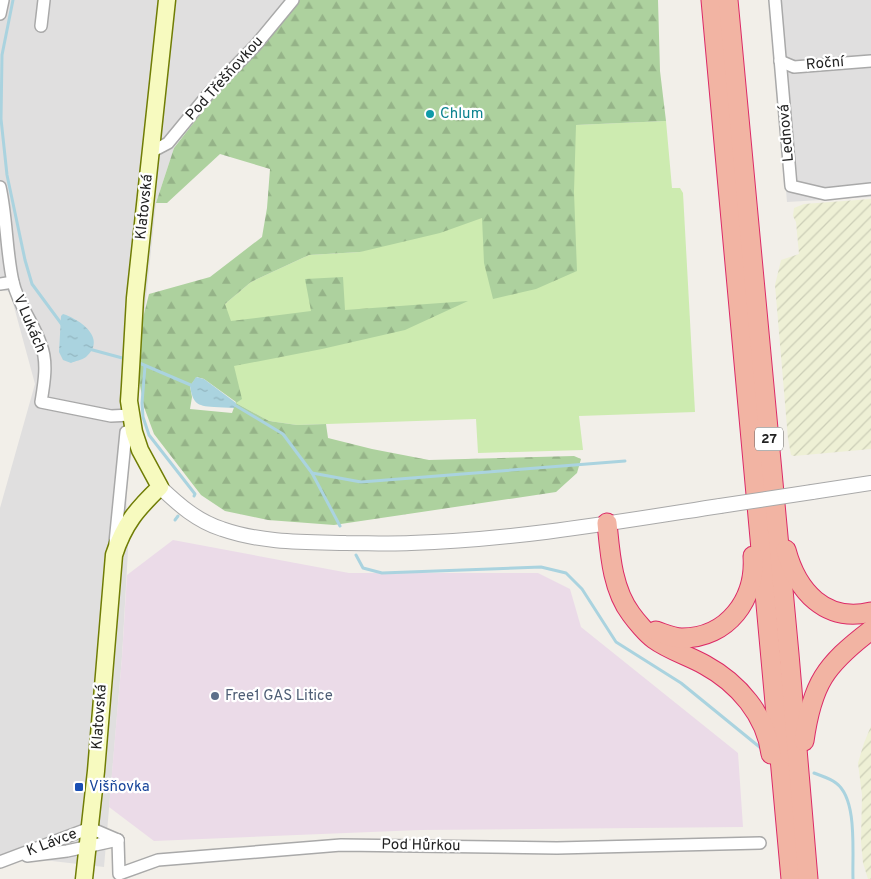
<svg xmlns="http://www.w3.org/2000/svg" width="871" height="879" font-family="Overpass,sans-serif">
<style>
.residential{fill:#e0dfdf}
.industrial{fill:#ebdbe8}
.farmland{fill:url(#farmland-furrows)}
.grass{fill:#cdebb0}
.forest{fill:url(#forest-firs);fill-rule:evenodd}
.water{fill:url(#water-ripples)}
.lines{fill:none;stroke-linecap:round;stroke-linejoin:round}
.stream{stroke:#aad3df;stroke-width:3}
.minor-casing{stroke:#a9a9a9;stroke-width:14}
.tertiary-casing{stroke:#a9a9a9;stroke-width:16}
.secondary-casing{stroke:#707d05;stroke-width:19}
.trunk-casing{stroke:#dc2a67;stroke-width:21}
.minor{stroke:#fff;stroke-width:11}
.tertiary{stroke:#fff;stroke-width:14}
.secondary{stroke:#f7fabf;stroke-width:16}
.trunk{stroke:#f2b4a3;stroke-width:19}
.tertiary-bridge-casing{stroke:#a9a9a9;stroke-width:16;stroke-linecap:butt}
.tertiary-bridge{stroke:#fff;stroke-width:14}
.culture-dot{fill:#0f9aa8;stroke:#fff;stroke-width:2}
.service-dot{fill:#5c6f8a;stroke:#fff;stroke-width:2}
.transit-dot{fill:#1a4fb4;stroke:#fff;stroke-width:2}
.labels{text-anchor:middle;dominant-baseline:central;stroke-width:4.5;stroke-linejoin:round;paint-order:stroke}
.shield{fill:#fff;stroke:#646464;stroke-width:1}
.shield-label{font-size:14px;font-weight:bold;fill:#222}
.street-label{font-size:15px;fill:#222;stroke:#fff}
.culture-label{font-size:15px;fill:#0d838f;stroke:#fff;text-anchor:start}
.service-label{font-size:15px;fill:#4e5e75;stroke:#fff;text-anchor:start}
.transit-label{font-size:15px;fill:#164399;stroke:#fff;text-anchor:start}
</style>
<defs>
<pattern id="farmland-furrows" width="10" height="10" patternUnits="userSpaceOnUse" patternTransform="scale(1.25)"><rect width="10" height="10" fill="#eef0d5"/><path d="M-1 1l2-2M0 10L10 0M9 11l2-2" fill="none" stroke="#ccceb7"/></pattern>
<pattern id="forest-firs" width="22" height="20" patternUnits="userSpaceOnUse" patternTransform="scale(1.25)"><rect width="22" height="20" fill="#add19e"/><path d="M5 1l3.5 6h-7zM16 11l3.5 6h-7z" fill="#95b388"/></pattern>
<pattern id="water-ripples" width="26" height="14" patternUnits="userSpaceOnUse" patternTransform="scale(1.25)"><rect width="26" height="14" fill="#aad3df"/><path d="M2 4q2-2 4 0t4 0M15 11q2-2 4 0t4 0" fill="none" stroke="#92b5bf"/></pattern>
</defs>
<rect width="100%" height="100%" fill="#f2efe9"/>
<g class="residential">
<path d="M0,0h300l-69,75 -57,73 -18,55 -14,134 -18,91 4,122 -6,107 -18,210 -104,-12v-347l35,-124 -25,-92 -10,-3z"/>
<path d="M770,0h101v197l-84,5z"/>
</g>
<path class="industrial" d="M173,540l176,33h189l32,16 11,38 157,126 5,74 -323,3 -266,11 -45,-34 13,-150 5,-82z"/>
<g class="farmland">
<path d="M871,199v250l-77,7 -3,-1 -3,-16 -13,-154 6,-25 18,-6 -3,-32 -3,-6 1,-8 10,-4z"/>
<path d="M871,726v153h-3l-5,-16 -2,-21 1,-47 -4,-32 6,-20z"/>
</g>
<path class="grass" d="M666,121l6,67h8l3,5 12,219 -116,4 4,34 -105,3 -2,-34 -179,6 -28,-4 -33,-18 -11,-99 26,-22 58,-27 51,-3 216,-127z"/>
<path class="forest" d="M300,0h358l2,71 6,50 -90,4 -2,67 3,79 -41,18 -43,10 -9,-36 -2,-45 -42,15 -80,19 -51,3 -58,27 -26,22 6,17 80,-10 -6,-32 38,-2 2,33 123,-9 -63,29 -83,19 -88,17 8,33 -6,4 33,18 28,4 29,-1 2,14 44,11 57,11 145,-4 7,3 -4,14 -21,19 -222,33 -66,-5 -43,-9 -24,-16 -47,-61 -10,-27 -5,-27 3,-58 7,-28 61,-17 52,-40 5,-29 3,-39 -50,-15 -53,49h-11l18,-55 57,-73zM197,377l7,2 32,23 -4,11 -42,-4 2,-12 -2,-11z"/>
<g class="water">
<path d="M63,314c16,5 45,24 23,43 -4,3 -11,4 -15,6l-8,-3 -4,-8 2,-36z"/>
<path d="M196,377l8,2 32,24 -2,5c-7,0 -14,-1 -20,-1 -18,-1 -21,-4 -24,-21z"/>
</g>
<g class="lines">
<g class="stream">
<path d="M13,0l-11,55 -1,64 6,56 18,85 7,24 31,42"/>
<path d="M89,349l37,10"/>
<path d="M137,362l56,24"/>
<path d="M145,366l-3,37 1,14 6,18 46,59 -1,2"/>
<path d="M233,404l50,30 29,39 28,53"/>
<path d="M312,473l49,9 264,-21"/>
<path d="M175,520l3,-4"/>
<path d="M356,555l7,13 19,5 159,-6 25,6 16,16 34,53 65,41 81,66"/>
<path d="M814,773c7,3 16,5 22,10 22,16 16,70 17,96"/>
</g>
<g class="minor-casing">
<g id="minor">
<path d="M775,0l16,186 34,8 46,-5"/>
<path d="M0,14l3,-14"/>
<path d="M41,26l3,-26"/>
<path d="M780,61l14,6 77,-6"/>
<path d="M151,152l17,-9 42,-51 45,-46 38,-46"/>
<path d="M0,187c7,31 6,64 13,95 5,23 21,41 28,63 7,17 3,39 0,57l70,14 20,-1"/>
<path d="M0,284l13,-2"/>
<path d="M115,543l11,-111"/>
<path d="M118,840l1,34 39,-14 183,-15 216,3 203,-5"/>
<path d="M27,856l40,-5 51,-11"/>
<path d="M0,862l90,-34 28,12"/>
</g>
</g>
<g class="tertiary-casing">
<g id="tertiary">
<path d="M160,487c19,18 37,34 62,42 40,14 83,13 124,14 22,0 43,1 65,0 103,-3 206,-21 309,-37"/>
<path d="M812,492l59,-9"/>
</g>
</g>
<g class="secondary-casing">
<path id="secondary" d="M84,879l12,-108 18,-216c10,-31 23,-46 46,-68l-20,-37 -6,-18 -5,-31 1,-15 5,-88 32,-298"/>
</g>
<g class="trunk-casing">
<g id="trunk">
<path d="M711,0l80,879"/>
<path d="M728,0l61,654 19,225"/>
<path d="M607,523c3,30 5,66 24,91 5,7 16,20 23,25 15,11 35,17 51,26 33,18 61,50 66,89"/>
<path d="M786,550c11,41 39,73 85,62"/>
<path d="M656,631c9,3 17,7 26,7 46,0 74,-39 71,-82"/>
<path d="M804,741c8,-57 21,-76 67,-111"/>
</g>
</g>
<use href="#minor" class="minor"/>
<use href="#tertiary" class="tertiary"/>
<use href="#secondary" class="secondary"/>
<use href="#trunk" class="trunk"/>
<g class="tertiary-bridge-casing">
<path id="tertiary-bridge" d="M720,506l92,-14"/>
</g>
<use href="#tertiary-bridge" class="tertiary-bridge"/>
</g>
<circle class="culture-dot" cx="430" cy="114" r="5"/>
<circle class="service-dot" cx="215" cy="696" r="5"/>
<rect class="transit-dot" x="74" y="782" width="10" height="10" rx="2.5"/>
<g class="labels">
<rect class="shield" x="755" y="427.5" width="28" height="23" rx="4"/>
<g class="shield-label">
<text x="769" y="439">27</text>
</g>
<g class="street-label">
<text transform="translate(825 64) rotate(-5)">Roční</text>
<text transform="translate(225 79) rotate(-48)">Pod Třešňovkou</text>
<text transform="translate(787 133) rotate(-95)">Lednová</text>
<text transform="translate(145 207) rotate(-84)">Klatovská</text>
<text transform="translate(29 324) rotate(67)">V Lukách</text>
<text transform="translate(100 717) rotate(-86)">Klatovská</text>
<text transform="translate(52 843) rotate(-21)">K Lávce</text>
<text transform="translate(421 846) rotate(1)">Pod Hůrkou</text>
</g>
<g class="culture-label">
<text x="440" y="114">Chlum</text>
</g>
<g class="service-label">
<text x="225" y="696">Free1 GAS Litice</text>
</g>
<g class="transit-label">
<text x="89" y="787">Višňovka</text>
</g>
</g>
</svg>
